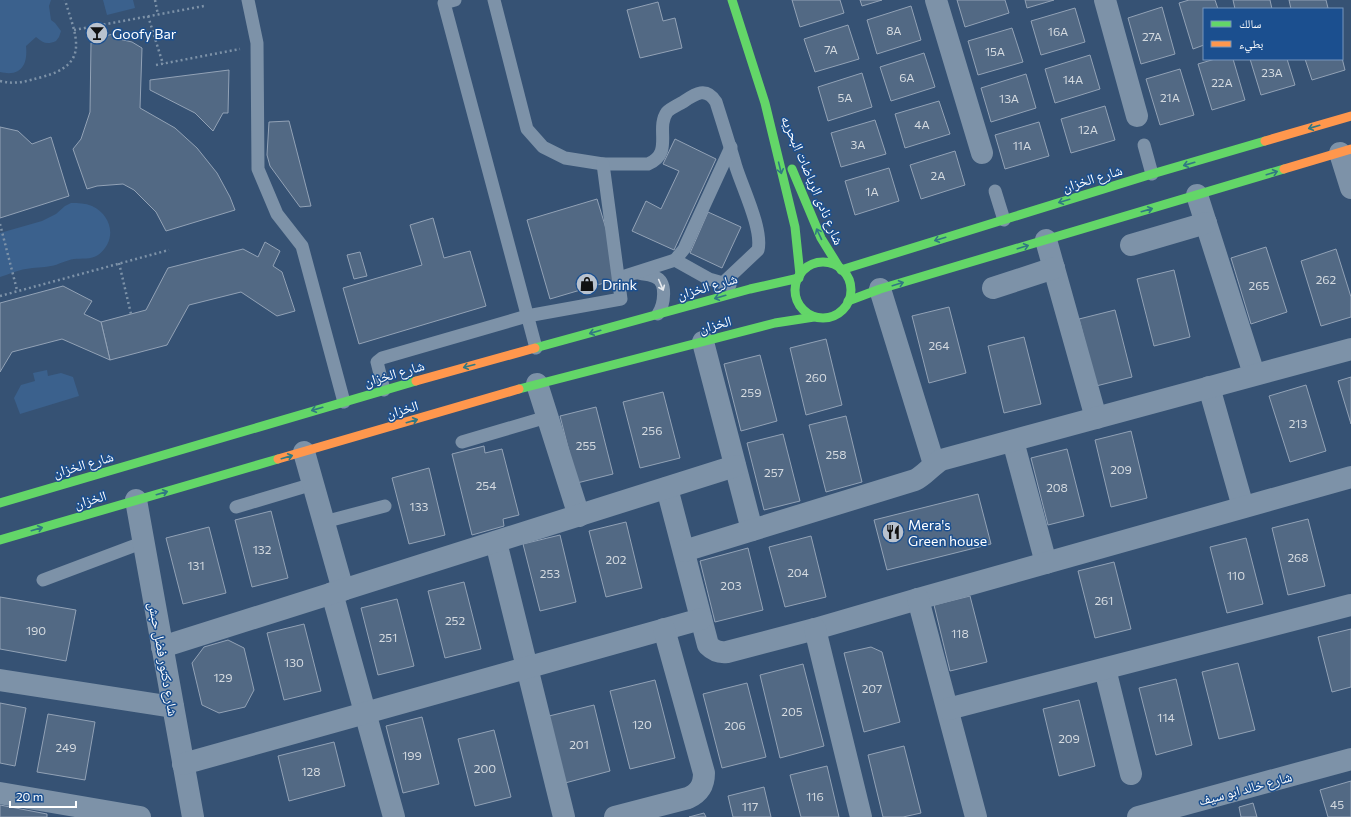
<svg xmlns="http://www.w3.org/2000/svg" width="1351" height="817" font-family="Commissioner,'Noto Naskh Arabic',sans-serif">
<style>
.water{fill:#3b618d}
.building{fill:#526984;stroke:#92a2b6}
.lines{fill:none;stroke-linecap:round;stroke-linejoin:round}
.path{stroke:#7d92a8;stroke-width:2.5;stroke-dasharray:2 3;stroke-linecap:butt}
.lane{stroke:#7d92a8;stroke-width:13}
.street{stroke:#7d92a8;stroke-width:22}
.fast{stroke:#63d668;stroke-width:9}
.slow{stroke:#ff974d;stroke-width:9}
.oneway{stroke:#317883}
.oneway2{stroke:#e5e9ee}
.labels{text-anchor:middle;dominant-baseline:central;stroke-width:3;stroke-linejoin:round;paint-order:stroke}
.number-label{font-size:12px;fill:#d4dae0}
.poi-label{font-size:14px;fill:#fff;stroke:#1b4f8f;text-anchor:start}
.street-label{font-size:14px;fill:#fff;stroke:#1b4f8f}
</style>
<rect width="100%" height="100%" fill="#365274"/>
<g class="water">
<path d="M0,0h51l-2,6 2,14 4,3 6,8 -2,6 -3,4c-9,4 -13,2 -20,-4l-10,9c2,19 -5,31 -26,26z"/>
<path d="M103,0h30l2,8 -28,7z"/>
<path d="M71,203c7,0 14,0 21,3 21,10 25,35 6,49 -7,5 -17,3 -24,4 -8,1 -16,6 -23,7 -8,2 -17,1 -25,3 -9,1 -18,6 -26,8v-44l42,-12 14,-7 9,-8z"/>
<path d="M47,370l1,6 13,-3 12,4 6,19 -59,18 -6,-16 7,-13 14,-4 -2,-8z"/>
</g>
<g class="building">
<path d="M792,0h48l4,13 -44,14z"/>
<path d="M860,0h22l-20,6z"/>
<path d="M957,0h48l4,13 -44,14z"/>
<path d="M1025,0h29l-27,8z"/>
<path d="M1189,0h26l3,9h-14v36l-11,4 -14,-46z"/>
<path d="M1233,0h37l2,9h-37z"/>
<path d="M1289,0h37l2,8 -4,1h-33z"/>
<path d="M658,2l5,19 12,-3 7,30 -42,10 -13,-48z"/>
<path d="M911,6l10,34 -44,14 -10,-34z"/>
<path d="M1162,7l13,47 -34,10 -13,-46z"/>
<path d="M1075,8l10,34 -44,13 -10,-34z"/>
<path d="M848,25l11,34 -44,13 -11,-33z"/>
<path d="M1012,28l11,34 -45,13 -10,-34z"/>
<path d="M113,34l6,5 13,3 10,6 -2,60 35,20 22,20 20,25 13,24 5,13 -69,21 -10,-19 -22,-22 -11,-6 -26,2 -10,3 -14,-40 8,-10 9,-27 1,-69h7l7,-7z"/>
<path d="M924,53l11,34 -44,14 -11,-34z"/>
<path d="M1090,55l10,34 -45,14 -10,-34z"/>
<path d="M1342,58l3,12 -33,10 -7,-21z"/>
<path d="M1215,59h18l12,41 -33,10 -14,-46z"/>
<path d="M1250,59h37l8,26 -34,10z"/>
<path d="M1180,69l14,46 -34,10 -14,-46z"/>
<path d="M229,70l-1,43h-5l-10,18 -18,-18 -45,-23v-10z"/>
<path d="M862,73l10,34 -44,14 -10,-34z"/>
<path d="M1026,74l10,34 -45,14 -10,-34z"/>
<path d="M939,101l11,33 -45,14 -10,-34z"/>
<path d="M1105,106l10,34 -44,13 -10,-34z"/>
<path d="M875,120l11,34 -45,13 -10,-34z"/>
<path d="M289,121l22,85 -11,1 -30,-41 -3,-11 2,-33z"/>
<path d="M1039,122l10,34 -44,13 -10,-34z"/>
<path d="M0,127l18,4 14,13 19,-7 18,59 -69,22z"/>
<path d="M675,139l41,20 -42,91 -42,-19 14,-30 15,8 18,-38 -16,-7z"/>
<path d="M955,151l10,34 -44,14 -11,-34z"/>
<path d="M889,168l10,33 -44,14 -10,-34z"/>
<path d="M597,199l24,79 -71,21 -23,-79z"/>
<path d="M708,212l33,15 -19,41 -32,-15z"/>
<path d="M433,218l11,40 26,-7 16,55 -127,38 -16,-56 79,-23 -12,-40z"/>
<path d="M265,242l15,9 -7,15 9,6 13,39 -18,5 -36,-24 -52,13 -22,40 -57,15 -9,-38 45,-12 22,-42 75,-19 15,8z"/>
<path d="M1266,247l21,65 -36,12 -20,-66z"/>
<path d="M1336,249l15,48v20l-30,9 -20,-65z"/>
<path d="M360,252l7,24 -13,3 -7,-24z"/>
<path d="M1174,270l16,67 -36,9 -17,-67z"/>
<path d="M63,286l29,15 -8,13 17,8 9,38 -48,-21 -50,13 -12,20v-69z"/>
<path d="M949,307l17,66 -37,10 -17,-67z"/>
<path d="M1115,310l17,67 -36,9 -17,-67z"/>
<path d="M1024,337l17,67 -37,9 -16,-67z"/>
<path d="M826,339l16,66 -36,10 -16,-67z"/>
<path d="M760,355l17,66 -36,10 -17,-67z"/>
<path d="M1351,377v47l-13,-43z"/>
<path d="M1306,385l20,66 -36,11 -21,-66z"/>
<path d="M663,392l17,66 -40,10 -17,-66z"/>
<path d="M596,407l17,67 -36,9 -17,-67z"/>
<path d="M846,416l16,66 -36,10 -17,-67z"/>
<path d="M1131,431l16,67 -36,9 -16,-67z"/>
<path d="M783,434l17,67 -36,9 -17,-67z"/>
<path d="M484,446l1,7 17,-4 17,66 -16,4 1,7 -32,9 -20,-81z"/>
<path d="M1067,449l17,67 -36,9 -17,-67z"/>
<path d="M429,468l16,67 -36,9 -17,-66z"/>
<path d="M978,494l13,50 -104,26 -13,-50z"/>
<path d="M271,511l17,67 -36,9 -17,-67z"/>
<path d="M1308,519l17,67 -37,9 -16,-67z"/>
<path d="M626,522l16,66 -36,9 -17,-66z"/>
<path d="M209,527l17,66 -43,11 -17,-66z"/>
<path d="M560,535l16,67 -36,9 -17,-67z"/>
<path d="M811,536l15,61 -41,10 -16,-60z"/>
<path d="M1246,538l17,66 -36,9 -17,-66z"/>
<path d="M748,548l15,62 -48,12 -15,-61z"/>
<path d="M1114,562l17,67 -36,9 -17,-67z"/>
<path d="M464,582l17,67 -36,9 -17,-67z"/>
<path d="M970,596l17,66 -37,9 -16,-66z"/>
<path d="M0,597l76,13 -10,51 -66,-12z"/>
<path d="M397,599l17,67 -36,9 -17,-67z"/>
<path d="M304,624l17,67 -37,9 -17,-67z"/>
<path d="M1351,629v58l-19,5 -14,-55z"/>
<path d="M228,640l16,8 10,42 -9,17 -26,6 -17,-8 -10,-42 12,-16z"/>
<path d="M871,647l11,5 18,70 -36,10 -20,-79z"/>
<path d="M1238,663l17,67 -36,9 -17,-67z"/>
<path d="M803,664l21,82 -44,12 -20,-83z"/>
<path d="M1176,679l16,66 -36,10 -17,-67z"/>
<path d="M655,680l20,78 -45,11 -20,-78z"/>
<path d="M747,683l19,74 -44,11 -19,-74z"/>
<path d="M1079,700l16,66 -36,10 -16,-67z"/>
<path d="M0,703l26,5 -11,58 -15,-3z"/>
<path d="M594,705l16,66 -45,12 -16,-67z"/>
<path d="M48,714l47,8 -10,58 -48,-8z"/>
<path d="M422,717l17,67 -36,9 -17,-67z"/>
<path d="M494,730l17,67 -36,9 -17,-67z"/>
<path d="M334,742l11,44 -56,15 -11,-45z"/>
<path d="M904,746l17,67 -18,4h-20l-15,-62z"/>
<path d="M827,766l12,51h-38l-11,-42z"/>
<path d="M1351,781v36h-23l-8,-27z"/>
<path d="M764,787l7,30h-38l-5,-21z"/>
<path d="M1253,803l4,14h-16l-2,-10z"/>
<path d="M0,805l47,9v3h-47z"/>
<path d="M704,813l2,4h-17z"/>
</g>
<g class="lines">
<g class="path">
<path d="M155,0l3,15"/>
<path d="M148,16l15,48"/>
<path d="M74,30l130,-24"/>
<path d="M156,65l84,-16"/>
<path d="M0,81c16,4 27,0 42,-4 49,-13 34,-40 23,-77"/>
<path d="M0,224l17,66"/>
<path d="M119,263l12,51"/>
<path d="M0,296l169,-46"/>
</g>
<g class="lane">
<path d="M248,0l9,43 1,126 19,45 25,32 42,156"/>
<path d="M455,0l-11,3 92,345"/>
<path d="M494,0l33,129 16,18 22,11 38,6h45c26,-11 7,-35 19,-52 4,-4 11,-7 16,-10 12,-8 23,-16 33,0 7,22 14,44 20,65 7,22 27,63 22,83l-35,33"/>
<path d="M1144,145l8,29"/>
<path d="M995,191l9,29"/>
<path d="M675,260l34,19 21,6"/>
<path d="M637,273c5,1 13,1 18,4 13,5 9,28 3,37"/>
<path d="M619,278l56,-18 9,-11 47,-102"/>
<path d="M384,390l-7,-28 5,-4 145,-42 94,-17 -18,-135"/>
<path d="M462,442l85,-25"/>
<path d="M236,507l77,-23"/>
<path d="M324,522l61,-16"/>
<path d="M43,580l101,-38"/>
</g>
<g class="street">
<path d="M936,0l46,153"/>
<path d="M1105,0l32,116"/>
<path d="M1340,153l11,35"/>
<path d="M1197,195l57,179"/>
<path d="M1046,240l50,178"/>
<path d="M1131,245l75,-22"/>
<path d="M993,288l61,-20"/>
<path d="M880,289l54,175"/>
<path d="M703,342l49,188"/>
<path d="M537,384l42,132"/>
<path d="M1209,387l34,120"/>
<path d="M1013,441l33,122"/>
<path d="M304,452l39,138"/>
<path d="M667,488l41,157c6,6 11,8 19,7l88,-23 103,-30 433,-122"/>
<path d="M136,500l57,317"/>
<path d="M496,542l68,275"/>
<path d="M684,551l231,-71c10,-5 16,-14 26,-20l410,-111"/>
<path d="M332,593l62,224"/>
<path d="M918,599l58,218"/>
<path d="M815,629l46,188"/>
<path d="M162,647l573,-181"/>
<path d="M1105,669l26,105"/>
<path d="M0,680l173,27"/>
<path d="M948,709l403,-104"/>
<path d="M183,764l518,-145"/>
<path d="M0,793l140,24"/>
<path d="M615,817l73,-19c11,-5 16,-12 16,-25l-40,-144"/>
<path d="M1138,817l213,-58"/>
</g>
<g class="fast">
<path d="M732,0l33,103 30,124 5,48"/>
<path d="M792,169l29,69 18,29"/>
<circle cx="823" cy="290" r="28"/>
<path d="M841,270l311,-96 113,-33"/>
<path d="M848,301l32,-12 404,-120"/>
<path d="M535,348l215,-59 49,-11"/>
<path d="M519,389l256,-66 39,-6"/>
<path d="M0,503l416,-122"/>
<path d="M0,540l278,-81"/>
</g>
<g class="slow">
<path d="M1265,141l86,-25"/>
<path d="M1284,169l67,-20"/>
<path d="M416,381l119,-33"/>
<path d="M278,459l241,-70"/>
</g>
</g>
<defs><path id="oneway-shaft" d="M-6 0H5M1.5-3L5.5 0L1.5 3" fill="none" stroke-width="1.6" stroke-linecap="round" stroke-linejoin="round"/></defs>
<g class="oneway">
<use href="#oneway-shaft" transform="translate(1314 127) rotate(164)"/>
<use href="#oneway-shaft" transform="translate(1189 164) rotate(164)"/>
<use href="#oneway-shaft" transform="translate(780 168) rotate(76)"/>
<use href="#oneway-shaft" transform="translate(1272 173) rotate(-17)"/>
<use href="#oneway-shaft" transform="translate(1064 201) rotate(163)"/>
<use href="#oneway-shaft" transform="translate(1147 210) rotate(-16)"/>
<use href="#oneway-shaft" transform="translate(819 234) rotate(-115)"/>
<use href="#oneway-shaft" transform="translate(940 239) rotate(163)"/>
<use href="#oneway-shaft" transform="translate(1023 247) rotate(-17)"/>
<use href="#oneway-shaft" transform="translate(898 284) rotate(-17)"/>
<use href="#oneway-shaft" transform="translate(720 297) rotate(164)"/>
<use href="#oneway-shaft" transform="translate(595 332) rotate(164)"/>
<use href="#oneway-shaft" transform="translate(469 366) rotate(165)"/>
<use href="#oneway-shaft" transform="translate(317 409) rotate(164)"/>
<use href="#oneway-shaft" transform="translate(412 421) rotate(-16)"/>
<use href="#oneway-shaft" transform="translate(287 457) rotate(-16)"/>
<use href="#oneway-shaft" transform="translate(162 493) rotate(-16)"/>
<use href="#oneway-shaft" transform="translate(37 529) rotate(-16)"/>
</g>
<use class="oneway2" href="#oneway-shaft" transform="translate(661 285) rotate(67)"/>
<defs>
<g id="bar-disc" transform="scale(1.15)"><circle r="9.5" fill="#b9c2ce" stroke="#1b4f8f"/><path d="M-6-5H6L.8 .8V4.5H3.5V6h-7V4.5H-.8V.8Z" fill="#111"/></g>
<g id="shop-disc" transform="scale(1.15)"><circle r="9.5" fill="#b9c2ce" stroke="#1b4f8f"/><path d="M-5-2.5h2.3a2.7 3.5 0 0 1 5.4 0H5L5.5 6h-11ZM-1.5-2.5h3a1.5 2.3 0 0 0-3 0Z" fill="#111"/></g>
<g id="restaurant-disc" transform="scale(1.15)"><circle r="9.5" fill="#b9c2ce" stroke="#1b4f8f"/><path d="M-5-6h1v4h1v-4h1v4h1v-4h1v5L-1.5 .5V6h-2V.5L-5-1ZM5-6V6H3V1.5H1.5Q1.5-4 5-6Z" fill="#111"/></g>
</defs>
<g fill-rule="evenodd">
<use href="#bar-disc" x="97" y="33"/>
<use href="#shop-disc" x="587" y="284"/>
<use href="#restaurant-disc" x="893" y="532"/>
</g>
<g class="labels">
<g class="number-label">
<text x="894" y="30">8A</text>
<text x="1058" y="31">16A</text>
<text x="1152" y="36">27A</text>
<text x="831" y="49">7A</text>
<text x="995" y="51">15A</text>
<text x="1272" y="72">23A</text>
<text x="907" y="77">6A</text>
<text x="1073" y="79">14A</text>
<text x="1222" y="82">22A</text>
<text x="845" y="97">5A</text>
<text x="1170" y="97">21A</text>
<text x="1009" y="98">13A</text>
<text x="922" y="124">4A</text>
<text x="1088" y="129">12A</text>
<text x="858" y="144">3A</text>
<text x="1022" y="145">11A</text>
<text x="938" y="175">2A</text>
<text x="872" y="191">1A</text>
<text x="1326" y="279">262</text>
<text x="1259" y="285">265</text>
<text x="939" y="345">264</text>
<text x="816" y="377">260</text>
<text x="751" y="392">259</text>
<text x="1298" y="423">213</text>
<text x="652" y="430">256</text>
<text x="586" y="445">255</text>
<text x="836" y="454">258</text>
<text x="1121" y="469">209</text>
<text x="774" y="472">257</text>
<text x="486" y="485">254</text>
<text x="1057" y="487">208</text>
<text x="419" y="506">133</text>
<text x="262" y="549">132</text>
<text x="1298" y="557">268</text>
<text x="616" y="559">202</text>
<text x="196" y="565">131</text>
<text x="798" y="572">204</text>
<text x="550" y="573">253</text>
<text x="1236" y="575">110</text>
<text x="731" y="585">203</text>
<text x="1104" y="600">261</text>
<text x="455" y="620">252</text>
<text x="36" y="630">190</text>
<text x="960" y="633">118</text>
<text x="388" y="637">251</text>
<text x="294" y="662">130</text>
<text x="223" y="677">129</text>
<text x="872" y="688">207</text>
<text x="792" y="711">205</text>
<text x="1166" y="717">114</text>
<text x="642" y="724">120</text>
<text x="735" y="725">206</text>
<text x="1069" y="738">209</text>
<text x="579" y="744">201</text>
<text x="66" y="747">249</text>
<text x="412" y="755">199</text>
<text x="485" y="768">200</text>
<text x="311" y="771">128</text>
<text x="815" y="796">116</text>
<text x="1337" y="804">45</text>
<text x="750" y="806">117</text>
</g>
<g class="poi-label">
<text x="112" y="33">Goofy Bar</text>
<text x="602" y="284">Drink</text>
<text x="908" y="524">Mera's<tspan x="908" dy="16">Green house</tspan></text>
</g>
<g class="street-label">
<text transform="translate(1092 178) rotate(-17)">شارع الخزان</text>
<text transform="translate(813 180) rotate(67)">شارع نادى الرياضات البحريه</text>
<text transform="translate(707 286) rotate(-16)">شارع الخزان</text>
<text transform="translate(715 324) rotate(-15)">الخزان</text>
<text transform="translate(394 373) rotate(-16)">شارع الخزان</text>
<text transform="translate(402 409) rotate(-16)">الخزان</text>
<text transform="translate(83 464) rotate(-16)">شارع الخزان</text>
<text transform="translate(90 499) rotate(-16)">الخزان</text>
<text transform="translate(164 659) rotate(80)">شارع دكتور فضل حبش</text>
<text transform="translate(1245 788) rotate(-15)">شارع خالد ابو سيف</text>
</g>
</g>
<rect x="1203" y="8" width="140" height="52" fill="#1b4f8f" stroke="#7695bc"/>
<rect x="1211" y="21" width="20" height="6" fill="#63d668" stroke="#7695bc"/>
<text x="1239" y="28" font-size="12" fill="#ffffff">سالك</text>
<rect x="1211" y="41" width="20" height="6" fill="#ff974d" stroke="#7695bc"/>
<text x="1239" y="48" font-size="12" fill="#ffffff">بطيء</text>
<path d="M10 801v6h66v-6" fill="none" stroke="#ffffff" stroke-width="2"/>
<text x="16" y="801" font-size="12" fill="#ffffff" stroke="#1b4f8f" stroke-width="3" paint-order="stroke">20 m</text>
</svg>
